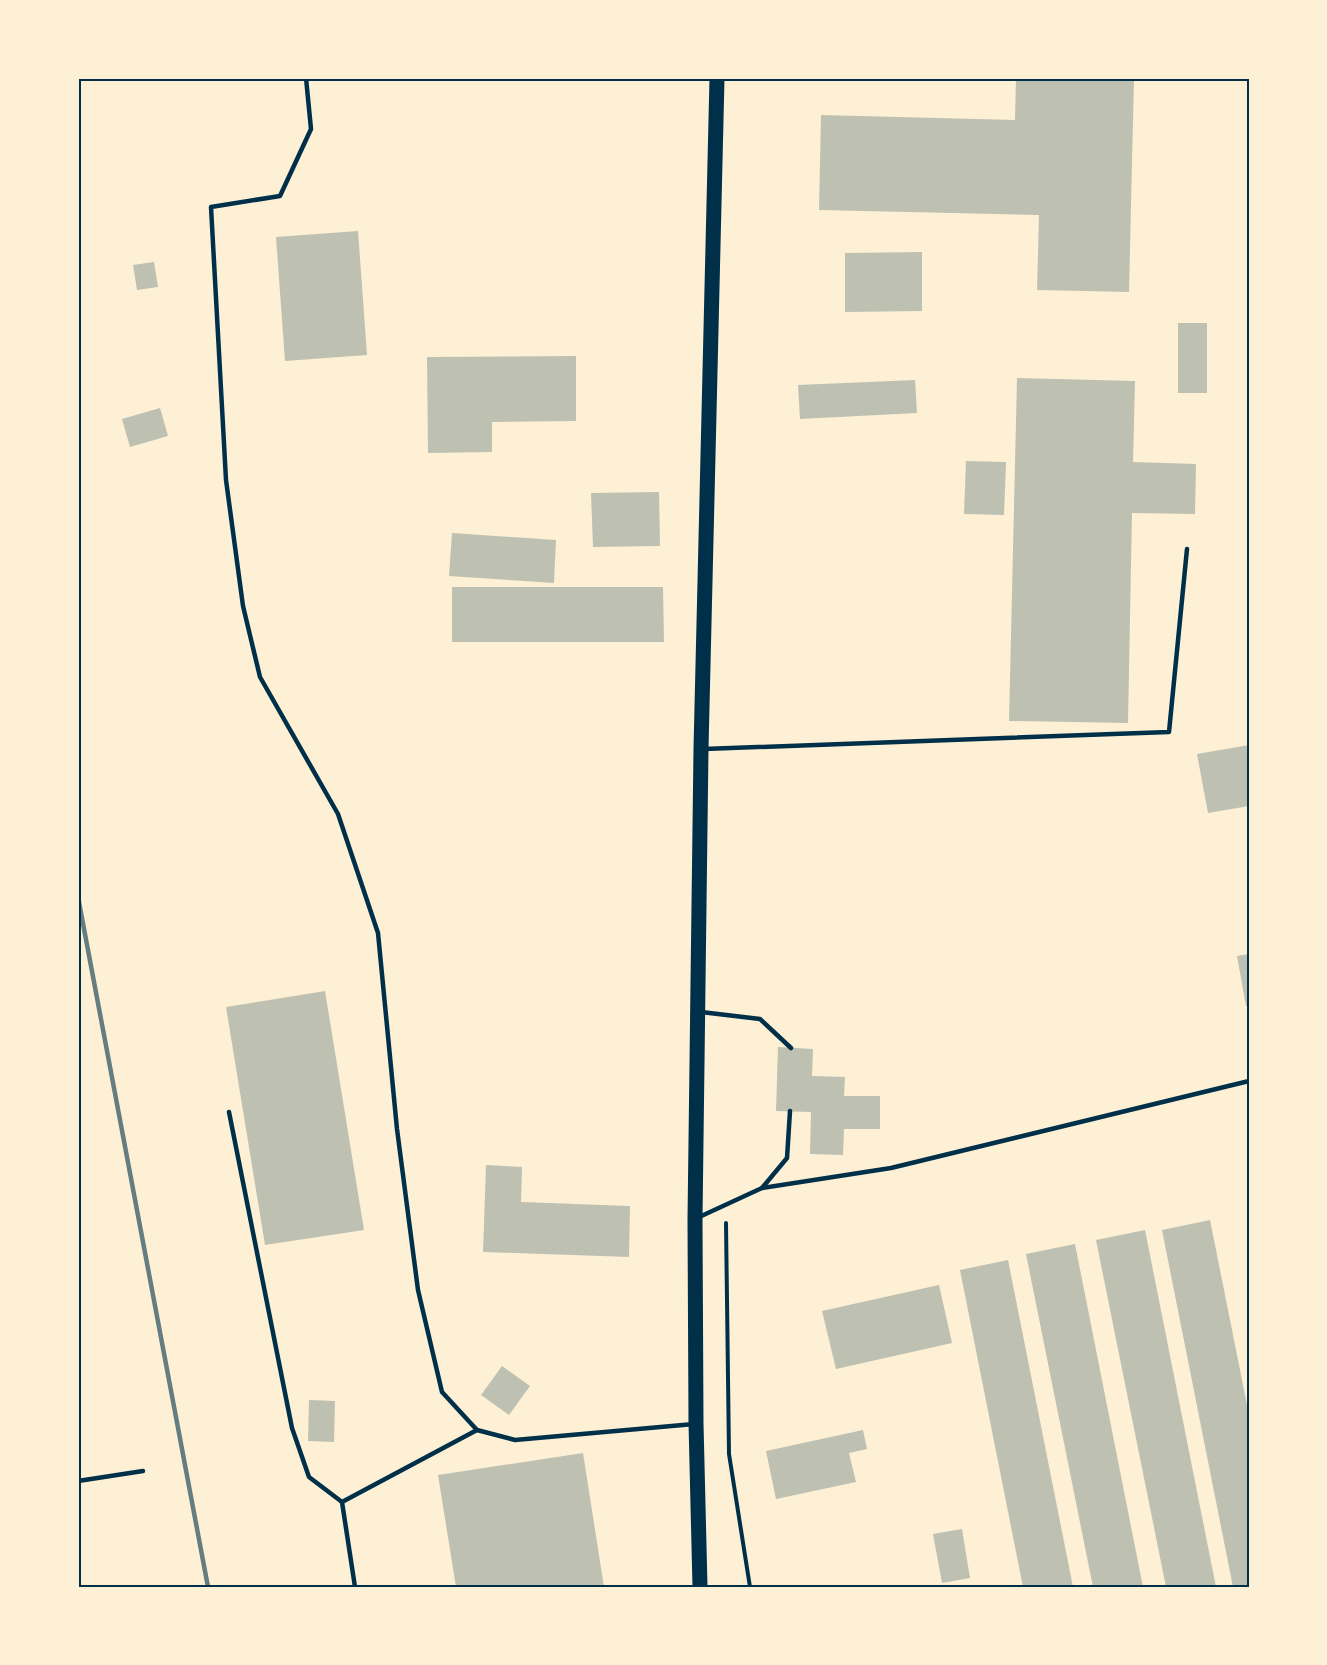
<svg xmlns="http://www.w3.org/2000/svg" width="1327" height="1665" font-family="Manrope,sans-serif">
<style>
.building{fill:#bec0b2}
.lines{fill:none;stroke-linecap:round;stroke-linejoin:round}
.path{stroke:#003049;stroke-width:4}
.service{stroke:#003049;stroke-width:4.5}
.primary{stroke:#003049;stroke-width:15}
.rail{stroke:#657d81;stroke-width:4.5}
.neatline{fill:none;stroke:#003049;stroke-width:2}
</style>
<rect width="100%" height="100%" fill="#fdf0d5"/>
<g class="building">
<path d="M1016,78h118l-5,214 -92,-2 2,-75 -220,-5 2,-95 194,5z"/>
<path d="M358,231l9,124 -82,6 -9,-124z"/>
<path d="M922,252v59l-77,1v-59z"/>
<path d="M154,262l4,25 -21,3 -4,-25z"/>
<rect x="1178" y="323" width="29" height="70"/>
<path d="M576,356v65l-84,1v30l-64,1 -1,-96z"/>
<path d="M1017,378l118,3 -2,81 63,2 -1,50 -63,-1 -4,210 -119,-2z"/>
<path d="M915,380l2,33 -117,6 -2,-34z"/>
<path d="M160,408l8,28 -38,11 -8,-28z"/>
<path d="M966,461l40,1 -2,53 -40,-1z"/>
<path d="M659,492l1,54 -67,1 -2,-54z"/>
<path d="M452,533l104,7 -2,43 -105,-7z"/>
<path d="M452,587h211l1,55h-212z"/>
<path d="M1249,745v61l-41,7 -11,-59z"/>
<path d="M1249,954v52h-3l-9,-50z"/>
<path d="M325,991l39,239 -99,15 -39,-238z"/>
<path d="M778,1047l35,2 -1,27 33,1 -1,19h36v33h-36l-1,26 -33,-1 1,-42 -35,-1z"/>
<path d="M486,1165l36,2 -1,35 109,4 -1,51 -146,-5z"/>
<path d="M1210,1220l39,195v172h-16l-71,-357z"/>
<path d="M1145,1230l71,357h-50l-70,-347z"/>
<path d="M1075,1244l68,343h-50l-67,-333z"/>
<path d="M1008,1260l65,327h-50l-63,-317z"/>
<path d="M939,1285l13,58 -116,26 -14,-58z"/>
<path d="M502,1366l28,20 -21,29 -28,-20z"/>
<path d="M309,1400l26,1 -1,41 -26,-1z"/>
<path d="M863,1430l4,19 -18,4 7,29 -80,17 -10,-48z"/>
<path d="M583,1453l21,134h-148l-18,-112z"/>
<path d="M962,1529l8,49 -28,5 -9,-49z"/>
</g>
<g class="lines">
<path class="path" d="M726,1223l3,231 21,133"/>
<g class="service">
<path d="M306,78l5,51 -31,67 -69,11 15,273 17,126 17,71 78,137 40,119 19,196 21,161 24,102 35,38 38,10 179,-16"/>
<path d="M704,749l465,-17 18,-183"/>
<path d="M701,1012l59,7 31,29"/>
<path d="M229,1112l63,316 17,49 33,25 135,-72"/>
<path d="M762,1188l129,-20 358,-87"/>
<path d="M697,1218l65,-30 25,-30 3,-47"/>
<path d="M78,1481l65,-10"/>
<path d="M342,1502l13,85"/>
</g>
<path class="primary" d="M700,1587l-4,-164 -1,-204 6,-470 16,-671"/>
<path class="rail" d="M78,897l130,690"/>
</g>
<rect width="1327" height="1665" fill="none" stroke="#fdf0d5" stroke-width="159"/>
<rect x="80" y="80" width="1168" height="1506" class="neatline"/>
</svg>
